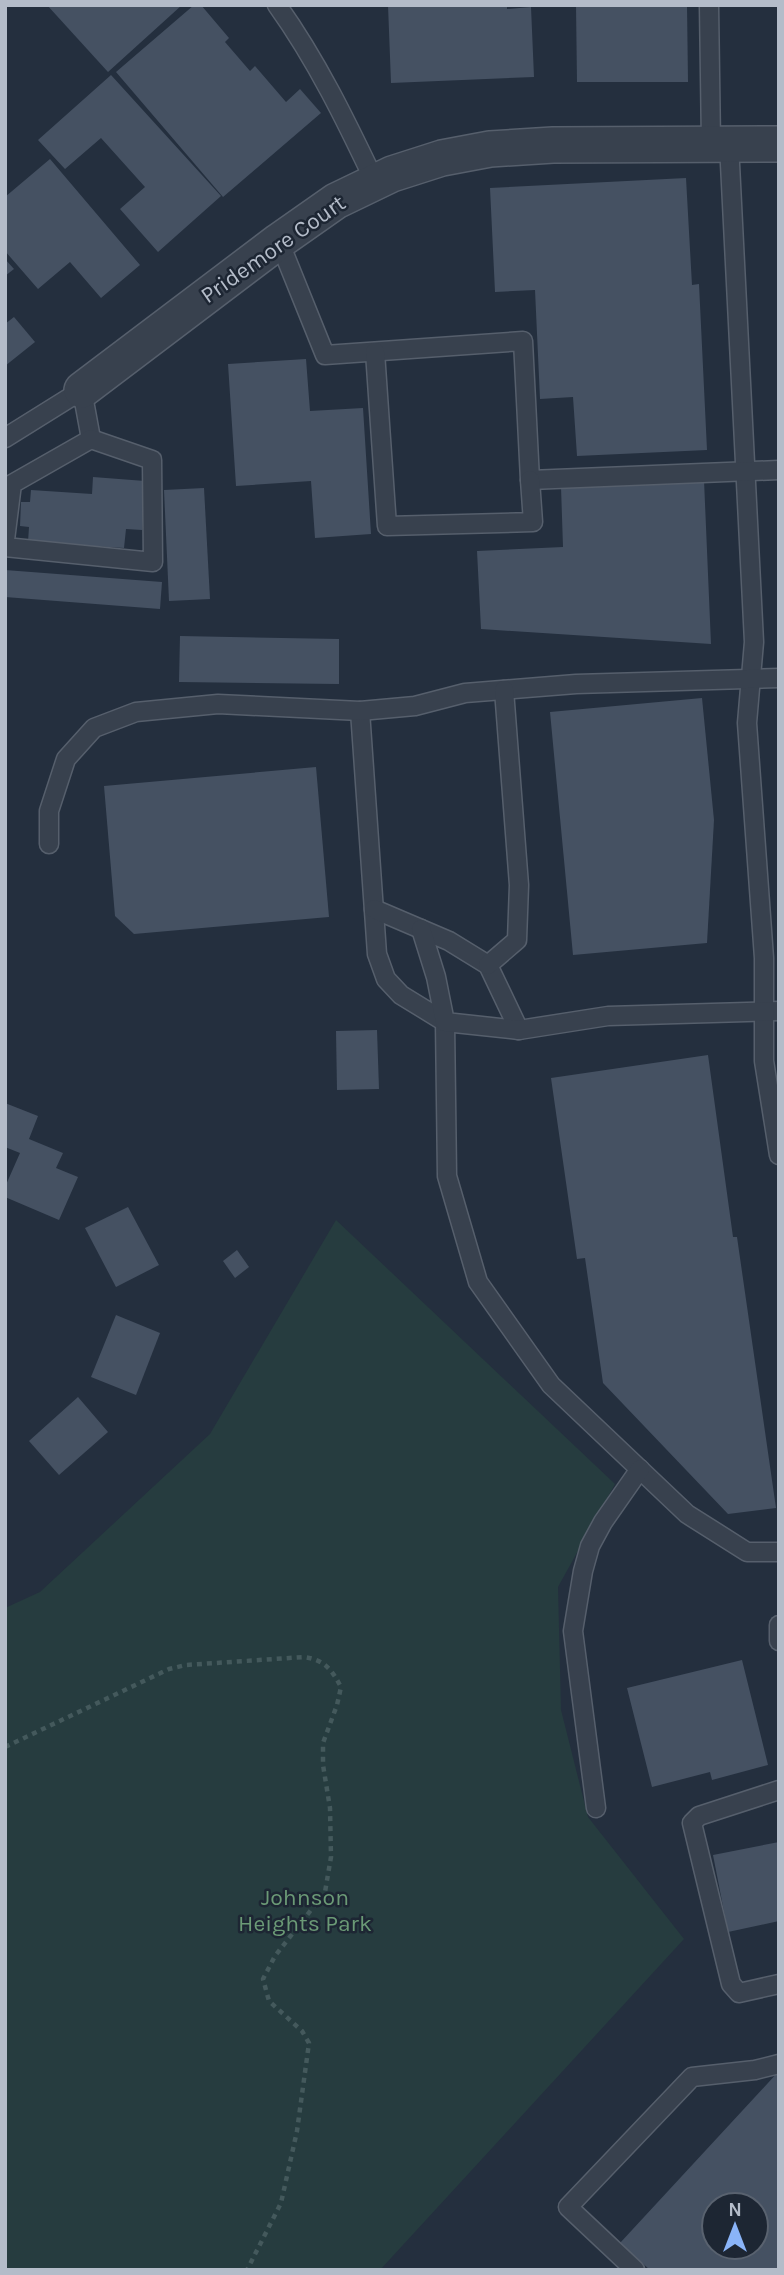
<svg xmlns="http://www.w3.org/2000/svg" width="784" height="2275" font-family="Karla,sans-serif">
<style>
.green{fill:#263c3f}
.building{fill:#455162;fill-rule:evenodd}
.lines{fill:none;stroke-linecap:round;stroke-linejoin:round}
.lane-casing{stroke:#565f6c;stroke-width:21}
.street-casing{stroke:#565f6c;stroke-width:38}
.path{stroke:#44595c;stroke-width:4.5;stroke-dasharray:5 5;stroke-linecap:butt}
.lane{stroke:#38414e;stroke-width:18}
.street{stroke:#38414e;stroke-width:35}
.labels{text-anchor:middle;dominant-baseline:central;stroke-width:5;stroke-linejoin:round;paint-order:stroke}
.street-label{font-size:23px;fill:#b4bcc9;stroke:#1d2633}
.park-label{font-size:23px;fill:#6b9a76;stroke:#1d2633}
</style>
<rect width="100%" height="100%" fill="#242f3e"/>
<path class="green" d="M336,1220l279,264 -57,103 3,123 27,107 96,122 -304,331h-375v-662l35,-16 170,-158z"/>
<g class="building">
<path d="M47,5h135l-74,67z"/>
<path d="M194,5h7l28,33 -4,4 25,29 5,-5 31,36 14,-13 21,24 -98,84 -107,-125z"/>
<path d="M388,5h119v4l24,-2 3,70 -143,6z"/>
<path d="M576,5h111l1,77h-111z"/>
<path d="M111,75l110,121 -63,56 -38,-43 25,-22 -44,-49 -36,31 -27,-29z"/>
<path d="M50,159l90,106 -39,33 -31,-36 -32,27 -33,-38v-54z"/>
<path d="M686,178l6,107 7,-1 8,166 -130,6 -4,-59 -33,2 -5,-109 -40,2 -5,-104z"/>
<path d="M5,259l9,10 -9,7z"/>
<path d="M14,317l21,25 -30,24v-42z"/>
<path d="M306,359l4,52 53,-3 8,126 -56,4 -4,-57 -75,5 -8,-122z"/>
<path d="M93,477l52,4 -3,49 -16,-1 -2,19 -96,-6 1,-15 -9,-1 1,-24h9l1,-12 61,4z"/>
<path d="M704,480l7,164 -230,-15 -4,-78 86,-4 -2,-60z"/>
<path d="M204,488l6,111 -41,2 -5,-111z"/>
<path d="M5,570l157,12 -2,27 -155,-12z"/>
<path d="M180,636l159,3v45l-160,-2z"/>
<path d="M702,698l12,122 -7,123 -134,12 -23,-243z"/>
<path d="M316,767l13,150 -195,17 -19,-18 -11,-130z"/>
<path d="M377,1030l2,59 -42,1 -1,-59z"/>
<path d="M708,1055l25,182h4l39,271 -48,6 -125,-131 -18,-125 -8,1 -26,-181z"/>
<path d="M5,1103l33,13 -9,23 34,14 -7,15 22,9 -19,43 -54,-23v-10l15,-34 -15,-6z"/>
<path d="M128,1207l31,58 -43,22 -31,-59z"/>
<path d="M237,1250l12,17 -14,11 -12,-17z"/>
<path d="M116,1315l44,18 -24,62 -45,-18z"/>
<path d="M78,1397l30,35 -49,43 -30,-34z"/>
<path d="M742,1660l26,105 -56,15 -2,-8 -58,15 -25,-99z"/>
<path d="M779,1842v79l-51,11 -15,-77z"/>
<path d="M779,2071v199h-129l-30,-27zM714,2205h42v42h-42z"/>
</g>
<g class="lines">
<g class="lane-casing">
<g id="lane">
<path d="M277,5c40,56 69,116 98,177"/>
<path d="M709,5l2,139"/>
<path d="M729,144l25,498 -7,81 17,235v103l15,94"/>
<path d="M279,241l46,114 198,-14 7,139 249,-10"/>
<path d="M375,352l12,174 146,-4 -3,-42"/>
<path d="M5,438l77,-48 9,49"/>
<path d="M5,540l7,-56 79,-45 61,21 1,102 -148,-15"/>
<path d="M360,711l17,243 9,25 15,16 44,27 2,154 31,106 73,103 136,129 60,38h32"/>
<path d="M49,844v-33l17,-52 28,-31 42,-16 82,-8 142,7 55,-5 50,-13 111,-9 203,-6"/>
<path d="M374,909l75,32 39,24 31,65"/>
<path d="M421,929l15,48 9,45 74,8 89,-14 171,-5"/>
<path d="M488,965l29,-25 2,-55 -15,-195"/>
<path d="M779,1625v16"/>
<path d="M779,1790l-80,26 -7,7 39,161 8,9 40,-9"/>
<path d="M596,1808l-23,-177 10,-60 7,-25 13,-24 37,-53"/>
<path d="M635,2270l-67,-63 124,-130 63,-7 24,-6"/>
</g>
</g>
<g class="street-casing">
<path id="street" d="M82,390l197,-149 57,-40 56,-27 50,-16 48,-9 63,-4 226,-1"/>
</g>
<path class="path" d="M5,1747l164,-78 17,-4 118,-8c21,3 28,13 37,30l-4,18 -14,38v22l7,43 1,49 -6,35 -50,64 -12,23 6,22 33,30 7,12 -12,88 -16,72 -34,67"/>
<use href="#lane" class="lane"/>
<use href="#street" class="street"/>
</g>
<g class="labels">
<g class="street-label">
<text transform="translate(273 249) rotate(-35)">Pridemore Court</text>
</g>
<g class="park-label">
<text x="305" y="1897">Johnson<tspan x="305" dy="26">Heights Park</tspan></text>
</g>
</g>
<rect width="784" height="2275" fill="none" stroke="#b4bcc9" stroke-width="14"/>
<g transform="translate(735 2226)"><circle r="33" fill="#1d2633" stroke="#59626f" stroke-width="2"/>
<path d="M0-5L12 26L0 18L-12 26Z" fill="#8ab4f8"/>
<text y="-10" font-size="19" font-weight="bold" text-anchor="middle" fill="#b4bcc9">N</text>
</g>
</svg>
